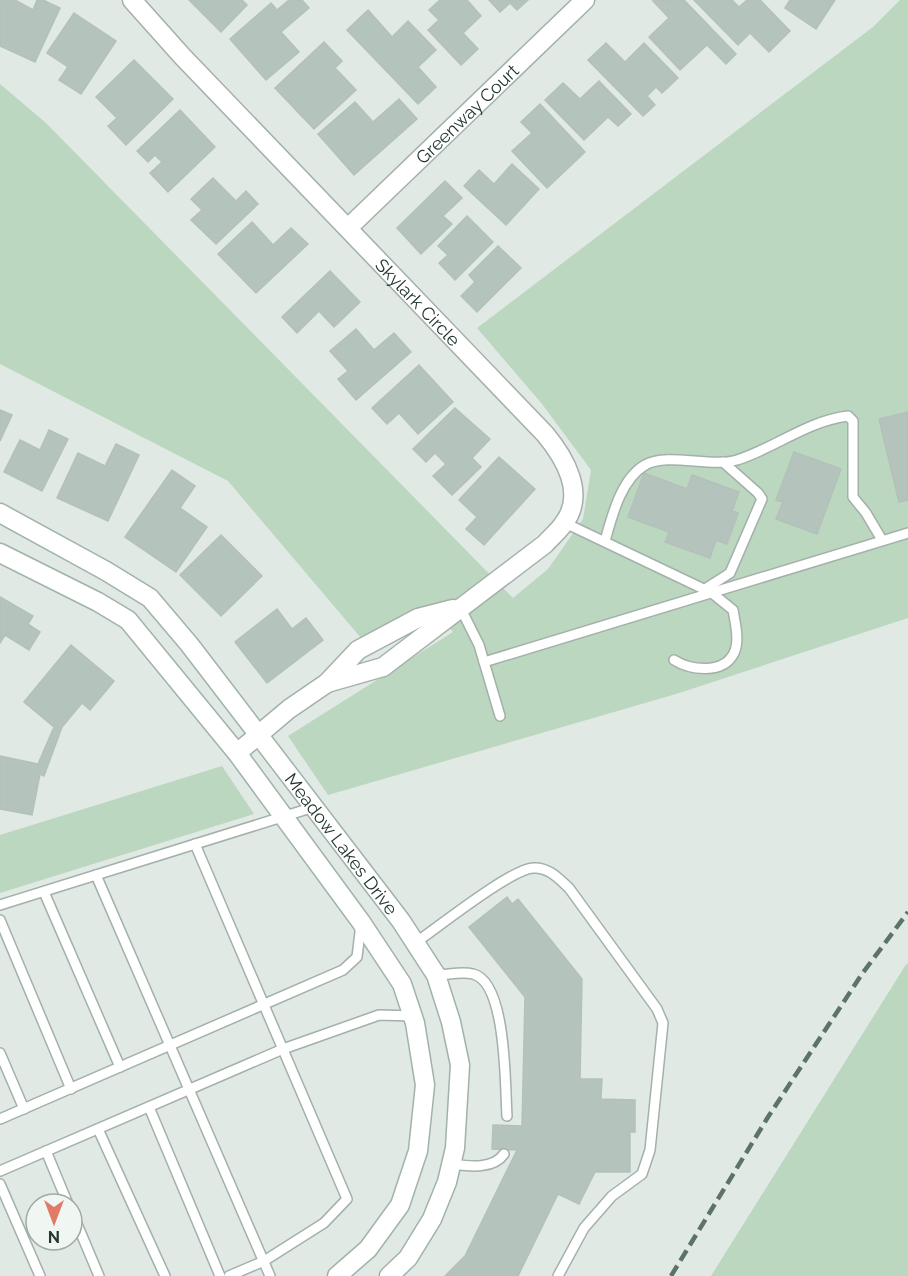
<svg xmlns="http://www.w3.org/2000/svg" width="908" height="1276" font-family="Raleway,sans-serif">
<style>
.green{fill:#bbd7c0}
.building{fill:#b5c3bd;stroke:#b3c1ba;stroke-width:1.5}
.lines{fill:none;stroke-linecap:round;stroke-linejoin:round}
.lane-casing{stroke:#a4b0aa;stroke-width:12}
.street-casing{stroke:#a4b0aa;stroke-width:21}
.secondary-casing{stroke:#a0b3ab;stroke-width:21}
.lane{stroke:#fff;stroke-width:9}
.street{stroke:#fff;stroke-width:18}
.secondary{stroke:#fff;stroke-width:18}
.rail{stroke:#5d726b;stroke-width:4.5;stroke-dasharray:12 6;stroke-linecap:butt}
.labels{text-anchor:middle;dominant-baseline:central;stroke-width:4.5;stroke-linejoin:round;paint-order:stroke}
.street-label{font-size:18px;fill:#233730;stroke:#f0f6f2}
</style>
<rect width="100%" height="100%" fill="#e0e9e4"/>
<g class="green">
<path d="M900,0h8v618l-232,76 -348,101 -40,-59 165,-104 -22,-27 -70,33 -133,-157 -228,-117v-280l46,39 467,475 35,-29 35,-50 8,-49 -49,-66 -65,-76 396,-301z"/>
<path d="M222,766l32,48 -254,79v-58z"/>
<path d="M908,963v313h-197l194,-310z"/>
</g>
<g class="building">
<path d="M0,0h15l18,10 4,-10h6l17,8 -25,54 -35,-16z"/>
<path d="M189,0h53l5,5 -26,27z"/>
<path d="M289,0h13l7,8 -28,24 18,20 -33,28 -36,-41 41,-36 6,7z"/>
<path d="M440,0h27l14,16 -18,17 15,16 -17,16 -33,-35 11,-10 -10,-10z"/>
<path d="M489,0h39l-11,10 -7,-7 -10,9z"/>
<path d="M684,0l52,54 -10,10 -19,-19 -27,25 -31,-33 20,-19 -16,-17z"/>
<path d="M694,0h38l7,7 8,-7h13l30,31 -21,21 -19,-19 -12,12z"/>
<path d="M790,0h45l-19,29 -31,-21z"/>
<path d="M368,10l24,27 16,-16 28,29 -18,17 18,20 -18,17 -71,-74z"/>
<path d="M74,13l42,28 -35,53 -22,-14 9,-13 -21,-14z"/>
<path d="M324,42l18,19 -7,7 21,22 -42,39 -39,-41z"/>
<path d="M606,43l19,19 19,-19 34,35 -16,15 -6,-6 -9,9 8,9 -12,11 -55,-56z"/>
<path d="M134,60l39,39 -47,46 -18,-19 9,-8 -21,-21z"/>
<path d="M599,81l32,33 -13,12 -10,-9 -24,23 -39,-40 18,-17 17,16z"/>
<path d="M399,99l18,20 -63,56 -36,-41 37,-32 18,20z"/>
<path d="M540,104l45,48 -38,36 -35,-37 20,-18 -11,-11z"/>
<path d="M180,110l35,37 -47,45 -18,-19 12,-11 -7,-7 -7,7 -11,-11z"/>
<path d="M512,164l27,25 -33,36 -42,-39 15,-16 15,14z"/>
<path d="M213,178l23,23 10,-10 12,13 -42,40 -25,-24 11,-10 -11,-11z"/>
<path d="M445,181l17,17 -19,18 9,8 -31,30 -24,-26z"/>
<path d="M467,216l26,26 -38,38 -16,-17 9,-8 -10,-9z"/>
<path d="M252,222l21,23 18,-17 17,16 -52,49 -38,-39z"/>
<path d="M498,246l23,22 -44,44 -16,-16 14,-14 -6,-7z"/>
<path d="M330,271l30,31 -26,25 -15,-16 -22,22 -15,-16z"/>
<path d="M356,329l18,21 20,-17 17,19 -55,48 -18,-21 10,-8 -18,-20z"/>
<path d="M419,365l34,37 -35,32 -19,-21 -12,11 -15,-16z"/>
<path d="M455,408l35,31 -18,19 9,9 -29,28 -19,-19 13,-12 -11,-11 -9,9 -13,-13z"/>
<path d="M0,410l12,5 -12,26z"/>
<path d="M908,412v88l-9,2 -20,-83z"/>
<path d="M49,430l19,9 -26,52 -38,-19 16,-32 20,10z"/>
<path d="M116,444l23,11 -31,66 -51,-23 21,-45 27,13z"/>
<path d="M794,452l47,17 -24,65 -41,-15 7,-17 -7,-2z"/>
<path d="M499,457l36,32 -51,56 -18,-16 11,-12 -18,-17z"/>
<path d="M172,470l23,16 -15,22 27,19 -31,45 -51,-35z"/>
<path d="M644,473l43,16 5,-14 47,17 -7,19 6,2 -11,31 -11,-4 -6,18 -45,-16 4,-10 -41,-15z"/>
<path d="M221,535l41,41 -41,40 -41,-41z"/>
<path d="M0,597l33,19 -5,8 12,8 -11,18 -24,-15 -5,8z"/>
<path d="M277,609l15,20 14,-11 17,22 -56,43 -32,-41z"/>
<path d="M71,645l43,36 -24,29 -8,-7 -20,24 -18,49 -4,-2 -8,41 -32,-6v-53l38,8 16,-37 -30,-25z"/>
<path d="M507,897l5,7 6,-5 64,80 -2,100h22l-1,20 34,1v32h-5v40h-35l-16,32 -21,-10 -40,82h-73l20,-20 52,-106 -25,-1 1,-24 29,1 3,-129 -56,-70z"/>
</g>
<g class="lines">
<g class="lane-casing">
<g id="lane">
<path d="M565,523l147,70 21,17c2,12 7,31 1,43 -11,22 -44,17 -60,7"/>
<path d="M605,541c7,-25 16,-62 40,-76 23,-13 65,3 92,-5 38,-12 70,-39 111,-44l5,5v76l13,16 16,27"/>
<path d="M705,589l25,-16 32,-74 -4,-6 -35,-31"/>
<path d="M460,607l19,38 21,71"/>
<path d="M484,662l424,-129"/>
<path d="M195,844l152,355 -23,24 -60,38 -35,15"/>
<path d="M96,875l218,-68"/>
<path d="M44,892l76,175"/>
<path d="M0,905l96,-30 174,401"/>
<path d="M0,920l71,169"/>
<path d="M415,943c22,-15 96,-74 118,-75 16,-1 26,11 36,20l88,121 6,14 -13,127 -8,24 -30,22 -28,32 -26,48"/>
<path d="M436,975c11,0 26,-4 37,-1 34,8 32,113 34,142"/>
<path d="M0,1053l24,56"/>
<path d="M149,1107l71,169"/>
<path d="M0,1119l343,-149 14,-13 4,-33"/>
<path d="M98,1129l67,147"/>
<path d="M46,1151l22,53"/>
<path d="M451,1164c17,2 42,6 53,-10"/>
<path d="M0,1171l283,-122 96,-34 34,1"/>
<path d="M0,1184l40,92"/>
<path d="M72,1212l27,64"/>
</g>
</g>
<g class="street-casing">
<g id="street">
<path id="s1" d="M132,0l50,56 363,378c20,24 41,60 19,89 -5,8 -13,14 -19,21l-162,123 -56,16"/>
<path id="s2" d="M348,228l237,-228"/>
<path d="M237,753l52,-44 38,-26 31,-33 60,-32 35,-9"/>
</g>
</g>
<g class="secondary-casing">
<g id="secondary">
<path id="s3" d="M0,513l106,58 44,27 39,46 163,213 49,64 35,54 15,47 9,43 -5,83 -8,34 -15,37 -24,39 -19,18"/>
<path d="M0,553l98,49 30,18 109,133 124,169 41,62 13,39 10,62 -7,66 -18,54 -32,44 -31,27"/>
</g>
</g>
<use href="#lane" class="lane"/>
<use href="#street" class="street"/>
<use href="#secondary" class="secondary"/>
<path class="rail" d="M671,1276l97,-159 94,-143 46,-62"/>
</g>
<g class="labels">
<g class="street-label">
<text stroke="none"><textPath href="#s2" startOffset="165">Greenway Court</textPath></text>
<text stroke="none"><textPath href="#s1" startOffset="416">Skylark Circle</textPath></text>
<text stroke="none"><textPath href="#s3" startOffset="484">Meadow Lakes Drive</textPath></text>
</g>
</g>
<g transform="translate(54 1222) rotate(180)"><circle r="28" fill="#f0f6f2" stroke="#9eaaa4" stroke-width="1.5"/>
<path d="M0-4.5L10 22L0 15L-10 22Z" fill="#e07b67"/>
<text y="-9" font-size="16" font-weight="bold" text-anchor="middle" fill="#233730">N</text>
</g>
</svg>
